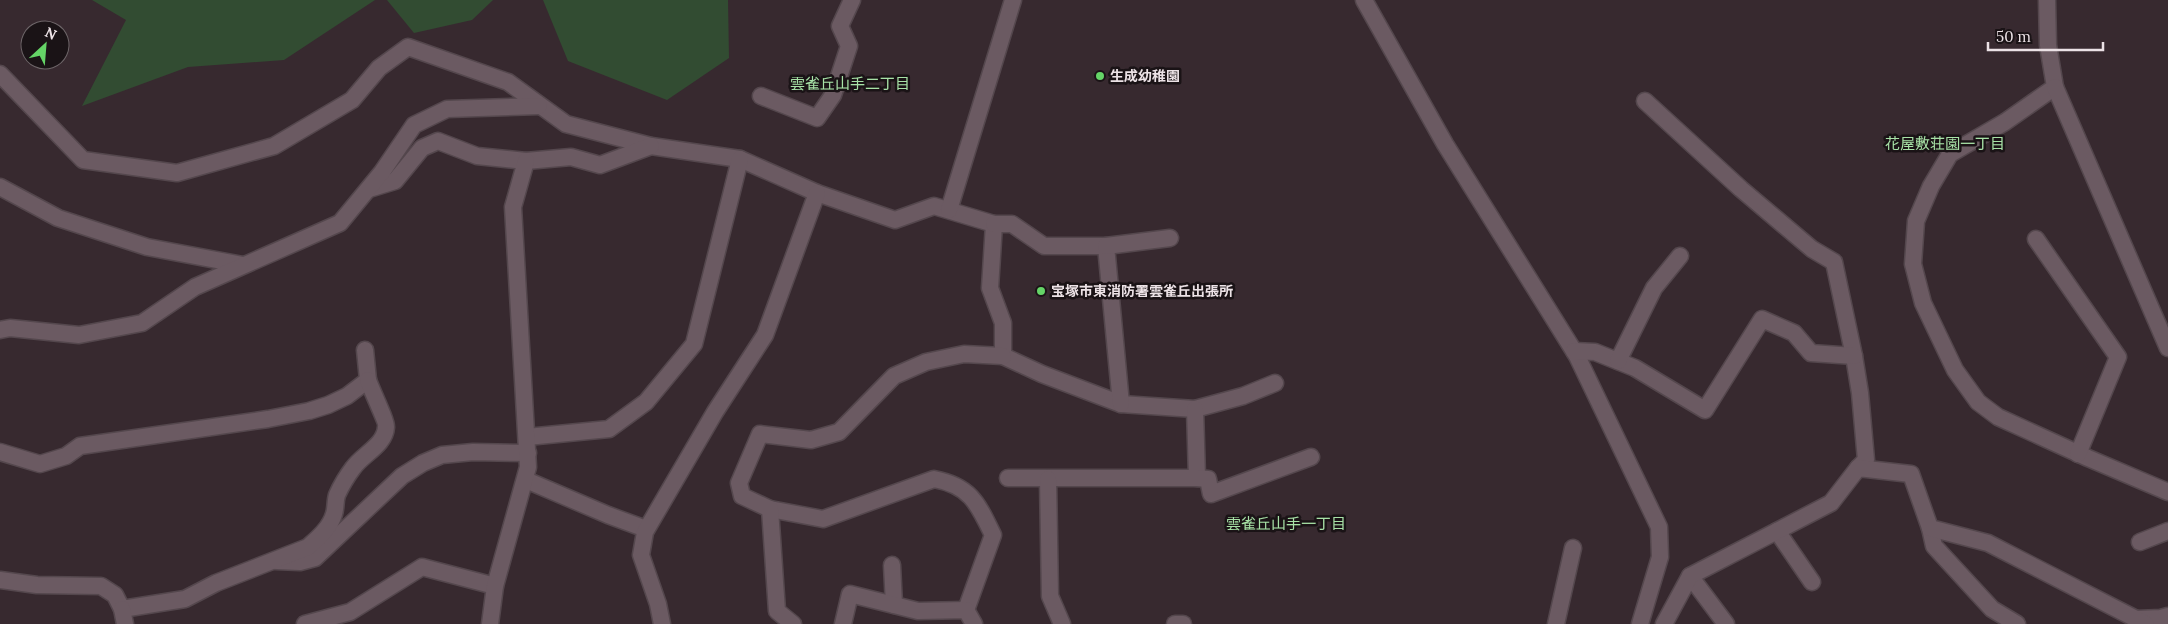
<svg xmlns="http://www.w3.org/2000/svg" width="2168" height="624" font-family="Lora,'Noto Sans JP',serif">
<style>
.green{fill:#324c32}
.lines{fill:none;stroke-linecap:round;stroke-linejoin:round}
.minor-casing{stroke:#54474d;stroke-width:19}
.minor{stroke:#6b5a62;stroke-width:16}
.poi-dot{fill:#65d467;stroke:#1a1316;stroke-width:2}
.labels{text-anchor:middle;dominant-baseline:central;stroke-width:5;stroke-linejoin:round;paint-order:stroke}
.poi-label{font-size:14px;font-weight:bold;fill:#ece2e6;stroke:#1a1316;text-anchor:start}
.neighbourhood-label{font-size:15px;fill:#a8e2a7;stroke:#1a1316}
</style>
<rect width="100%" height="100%" fill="#37292f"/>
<g class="green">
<path d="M92,0h283l-91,60 -96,7 -106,39 44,-86z"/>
<path d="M387,0h106l-21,20 -58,13z"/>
<path d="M543,0h185l1,58 -62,42 -99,-39z"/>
</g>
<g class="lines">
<g class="minor-casing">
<g id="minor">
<path d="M1364,0l81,144 132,212 82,171 1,30 -20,67"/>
<path d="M2047,0l1,45 7,42 -50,35 -55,32 -19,32 -15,35 -3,43 10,39 32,67 23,32 20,15 90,41 80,34"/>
<path d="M0,74l83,86 94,13 97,-27 78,-46 27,-32 29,-21 100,35 58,42 85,22 89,13 77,34 78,27 39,-14 60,18 -4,64 13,35v33l39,18 79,30 74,5 48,-13 32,-13"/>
<path d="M2055,87l113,261"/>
<path d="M761,96l56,22 16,-23 16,-49 -9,-20 12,-26"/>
<path d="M1645,101l96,88 71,60 22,13 20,94 6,37 6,67 -8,8"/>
<path d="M0,187l58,31 89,29 96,18"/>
<path d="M369,189l26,-8 27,-33 16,-7 39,15 49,5 45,-4 29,8 51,-19"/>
<path d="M949,210l64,-210"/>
<path d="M994,224h18l32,22h62l15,158"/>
<path d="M2036,239l82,118 -40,97"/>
<path d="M1106,246l64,-8"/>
<path d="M0,330l10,-2 69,7 63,-12 53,-36 145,-64 42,-51 32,-47 33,-16 92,-3"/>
<path d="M1574,351l21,1 40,16 70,42 57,-91 32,14 17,20 43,3"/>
<path d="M1618,361l36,-73 26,-32"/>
<path d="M1195,409l2,69"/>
<path d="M527,437l82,-8 37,-27 48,-58 46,-185"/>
<path d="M0,452l40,12 26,-8 14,-10 188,-27 41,-8 19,-6 19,-9 21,-16 -3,-30"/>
<path d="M1008,478h189l11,1 3,15 100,-37"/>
<path d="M1048,479l2,117 12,28"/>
<path d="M526,480l82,35 38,14"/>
<path d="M770,509l53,10 111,-40c37,7 44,25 59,56l-27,75"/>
<path d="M1930,528l4,18 58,63 25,15"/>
<path d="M1777,531l35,51"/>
<path d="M2140,542l28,-11"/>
<path d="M276,561l24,1 15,-4 87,-82 21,-13 19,-8 31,-3 55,1"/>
<path d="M892,565l2,40"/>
<path d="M1690,576l36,48"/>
<path d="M0,580l37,5 64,1 14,9 7,14 63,-10 31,-16 92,-36c10,-9 22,-19 26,-33 2,-6 1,-13 3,-19 4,-9 10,-19 16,-27 10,-14 32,-23 33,-41 1,-5 -15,-38 -18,-47"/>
<path d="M122,609l3,15"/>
<path d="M2136,619l25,-1 7,-2"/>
<path d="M305,624l45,-12 72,-45 73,19"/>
<path d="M490,624l5,-38 33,-119 -15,-260 13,-46"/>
<path d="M662,624l-4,-20 -17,-49 4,-23 70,-120 50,-77 52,-142"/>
<path d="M793,624l-16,-13 -7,-102 -28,-13 -3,-13 21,-49 51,6 28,-8 55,-56 32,-14 38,-8 39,2"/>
<path d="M843,624l7,-30 68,17 48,-1 8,14"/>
<path d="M1175,624h8"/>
<path d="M1556,624l17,-76"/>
<path d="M1664,624l26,-48 141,-73 27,-35 53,6 19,54 58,15 158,81"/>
</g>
</g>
<use href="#minor" class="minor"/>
</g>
<g class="poi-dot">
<circle cx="1100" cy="76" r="5"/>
<circle cx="1041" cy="291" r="5"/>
</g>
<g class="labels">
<g class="poi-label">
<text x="1110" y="76">生成幼稚園</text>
<text x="1051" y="291">宝塚市東消防署雲雀丘出張所</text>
</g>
<g class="neighbourhood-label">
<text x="850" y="83">雲雀丘山手二丁目</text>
<text x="1945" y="143">花屋敷荘園一丁目</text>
<text x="1286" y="523">雲雀丘山手一丁目</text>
</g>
</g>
<g transform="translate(45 45) rotate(26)"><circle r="24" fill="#1a1316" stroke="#6e6669"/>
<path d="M0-4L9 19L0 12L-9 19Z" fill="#65d467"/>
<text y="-8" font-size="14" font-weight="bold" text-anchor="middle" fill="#ece2e6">N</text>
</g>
<path d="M1988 42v8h115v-8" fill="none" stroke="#ece2e6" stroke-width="2.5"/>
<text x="1996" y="42" font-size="15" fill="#ece2e6" stroke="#1a1316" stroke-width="4" paint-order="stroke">50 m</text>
</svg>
